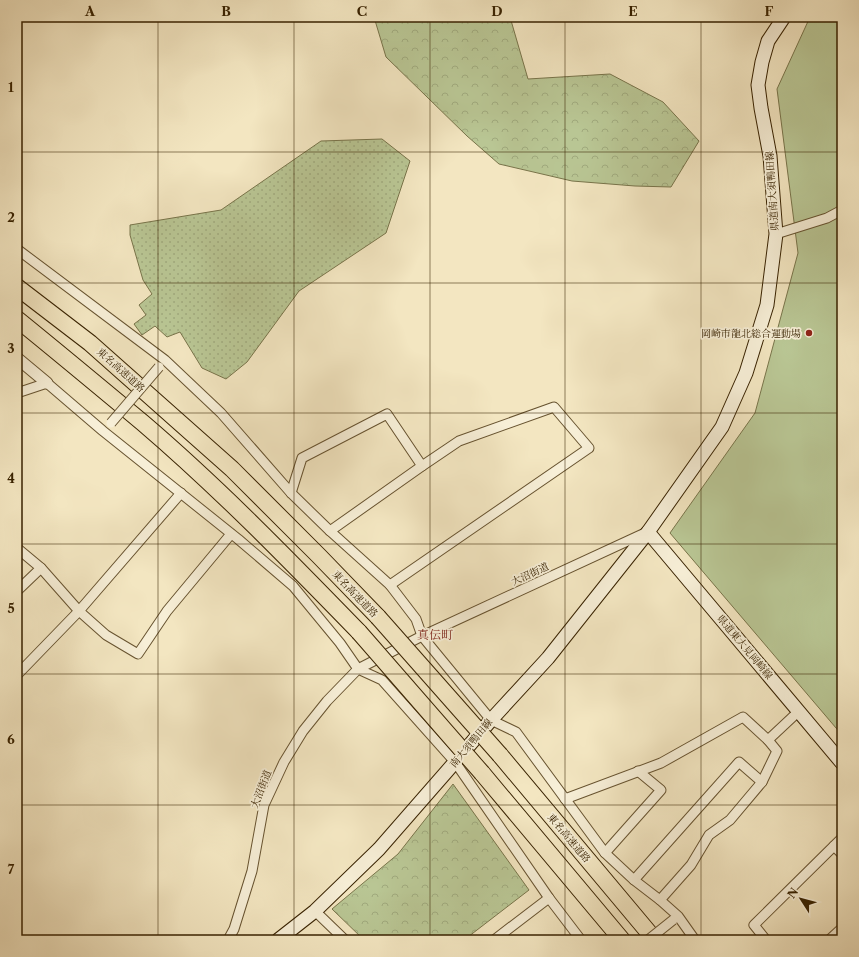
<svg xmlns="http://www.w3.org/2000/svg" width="859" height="957" font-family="'Libre Caslon Text','Noto Serif JP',serif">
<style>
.grass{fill:url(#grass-dots);stroke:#78744a}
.forest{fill:url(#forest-crowns);stroke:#78744a}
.pitch{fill:#b9c694;stroke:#78744a}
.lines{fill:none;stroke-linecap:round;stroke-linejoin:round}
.minor-casing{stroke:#675330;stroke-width:11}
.tertiary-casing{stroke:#675330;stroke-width:13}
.secondary-casing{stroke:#382200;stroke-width:15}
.motorway-casing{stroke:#382200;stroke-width:18}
.minor{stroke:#f7efd7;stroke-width:9}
.tertiary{stroke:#f7efd7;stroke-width:11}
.secondary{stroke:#f7efd7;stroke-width:13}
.motorway{stroke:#f3e6c1;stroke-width:16}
.minor-bridge-casing{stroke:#675330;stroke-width:11;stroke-linecap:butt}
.motorway-bridge-casing{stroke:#382200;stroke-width:18;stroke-linecap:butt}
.minor-bridge{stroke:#f7efd7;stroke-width:9}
.motorway-bridge{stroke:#f3e6c1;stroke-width:16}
.grid{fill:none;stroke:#382200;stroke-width:1;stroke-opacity:0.55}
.poi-dot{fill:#8f2418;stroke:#f7efd7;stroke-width:1.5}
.labels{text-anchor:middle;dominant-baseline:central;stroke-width:3.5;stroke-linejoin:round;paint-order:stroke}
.street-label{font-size:10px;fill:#382200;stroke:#f7efd7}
.poi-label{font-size:10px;fill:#382200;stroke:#f7efd7;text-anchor:end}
.quarter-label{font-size:12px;fill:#7a1f14;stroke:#f7efd7}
.neatline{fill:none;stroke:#382200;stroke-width:1.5}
.grid-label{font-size:13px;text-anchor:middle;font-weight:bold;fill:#382200}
</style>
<defs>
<pattern id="grass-dots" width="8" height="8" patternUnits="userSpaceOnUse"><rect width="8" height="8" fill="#b9c694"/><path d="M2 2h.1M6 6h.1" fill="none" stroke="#a0aa7e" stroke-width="1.8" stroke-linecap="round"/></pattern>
<pattern id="forest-crowns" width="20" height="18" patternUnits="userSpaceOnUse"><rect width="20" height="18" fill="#b9c694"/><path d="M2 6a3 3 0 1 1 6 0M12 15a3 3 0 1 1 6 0" fill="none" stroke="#a0aa7e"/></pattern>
</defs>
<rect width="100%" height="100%" fill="#f3e6c1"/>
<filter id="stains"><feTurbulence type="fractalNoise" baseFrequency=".005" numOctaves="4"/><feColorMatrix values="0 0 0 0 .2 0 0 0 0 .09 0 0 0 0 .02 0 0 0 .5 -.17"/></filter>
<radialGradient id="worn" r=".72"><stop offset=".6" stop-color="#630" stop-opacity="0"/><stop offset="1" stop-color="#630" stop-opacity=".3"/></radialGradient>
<path class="grass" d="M382,139l28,22 -24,72 -87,58 -52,71 -21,17 -24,-11 -22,-36 -13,5 -12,-11 -13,9 -8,-11 12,-9 -7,-10 13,-11 -9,-14 -13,-45v-10l91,-15 100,-69z"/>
<g class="forest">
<path d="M374,17h136l18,62 82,-5 53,28 36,39 -28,46 -36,-1 -63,-5 -73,-17 -32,-28 -81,-79z"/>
<path d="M453,784l76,106 -65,50h-100l-32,-31 66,-55z"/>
</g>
<path class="pitch" d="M810,17h32v718l-172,-202 85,-120 43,-160 -21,-164z"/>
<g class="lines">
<g class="minor-casing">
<g id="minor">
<path d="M776,234l51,-16 15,-8"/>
<path d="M17,249l148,111 56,53 70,80 39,38 60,54 26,34 6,17 69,84 25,12 89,121 29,27 26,20 18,16 17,24"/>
<path d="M17,393l30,-10 56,48 135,108 55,47 47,57 18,26 24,11 73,82 94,136 32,42"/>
<path d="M181,493l-102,118 27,24 32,19 29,-43 64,-77"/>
<path d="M291,493l11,-35 85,-44 35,52"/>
<path d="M330,531l92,-65 37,-25 95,-34 35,41 -199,137"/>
<path d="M17,548l24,20 38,43 -62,64"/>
<path d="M17,591l24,-23"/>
<path d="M565,799l96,-36 82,-46 25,23 31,-29"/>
<path d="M834,846l8,8"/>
<path d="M605,853l56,-63 -23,-19"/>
<path d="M634,880l105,-118 23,20"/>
<path d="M660,900l31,-35 18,-30 21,-15 32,-38 15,-31 -9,-11"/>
<path d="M315,911l30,29"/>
<path d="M228,940l6,-11 18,-58 12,-66 20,-43 19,-31 24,-30 31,-32 64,-33 225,-104"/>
<path d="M494,940l55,-42"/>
<path d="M766,940l-12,-15 88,-87"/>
<path d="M829,940l13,-12"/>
</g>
</g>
<g class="tertiary-casing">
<path id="tertiary" d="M17,358l30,25"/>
</g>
<g class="secondary-casing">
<g id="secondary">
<path d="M648,532l194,231"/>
<path d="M278,940l37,-29 64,-62 76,-87 36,-42 57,-62 100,-126 74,-105 24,-54 21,-68 9,-71 -6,-78 -9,-48 -3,-23 4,-23 6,-21 16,-24"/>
</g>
</g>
<g class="motorway-casing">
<g id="motorway">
<path d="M17,287l73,56 142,126 87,87 59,61"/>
<path d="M17,319c42,34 84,69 126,104 76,65 146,137 216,209"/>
<path d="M500,755l155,185"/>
<path d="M482,773l140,167"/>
</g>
</g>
<use href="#minor" class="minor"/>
<use href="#tertiary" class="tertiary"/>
<use href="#secondary" class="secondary"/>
<use href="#motorway" class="motorway"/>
<g class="minor-bridge-casing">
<g id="minor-bridge">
<path d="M111,423l48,-56"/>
<path d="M648,940l25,-20"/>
</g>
</g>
<g class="motorway-bridge-casing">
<g id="motorway-bridge">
<path d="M378,617l122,138"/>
<path d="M359,632l123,141"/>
</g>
</g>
<use href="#minor-bridge" class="minor-bridge"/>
<use href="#motorway-bridge" class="motorway-bridge"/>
</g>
<path class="grid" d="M158,17v923M294,17v923M430,17v923M565,17v923M701,17v923M17,152h825M17,283h825M17,413h825M17,544h825M17,674h825M17,805h825"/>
<circle class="poi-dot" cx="809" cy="333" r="4"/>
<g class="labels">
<g class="street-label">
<text transform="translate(772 191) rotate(-94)">県道南大須鴨田線</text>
<text transform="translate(121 370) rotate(42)">東名高速道路</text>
<text transform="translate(530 574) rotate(-25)">大沼街道</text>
<text transform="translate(355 594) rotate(46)">東名高速道路</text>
<text transform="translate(745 647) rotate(50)">県道東大見岡崎線</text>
<text transform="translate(471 743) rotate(-50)">南大須鴨田線</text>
<text transform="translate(261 789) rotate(-69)">大沼街道</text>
<text transform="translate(569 838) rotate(50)">東名高速道路</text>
</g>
<g class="poi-label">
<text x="801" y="333">岡崎市龍北総合運動場</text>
</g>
<g class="quarter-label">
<text x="435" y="634">真伝町</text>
</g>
</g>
<rect width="859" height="957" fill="none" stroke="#f3e6c1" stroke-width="44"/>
<g transform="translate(801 899) rotate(306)" stroke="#f7efd7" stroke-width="3" paint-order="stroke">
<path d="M0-3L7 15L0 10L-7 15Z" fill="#382200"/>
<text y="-6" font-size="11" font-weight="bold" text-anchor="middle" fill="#382200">N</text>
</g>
<rect x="22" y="22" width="815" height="913" class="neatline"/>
<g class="grid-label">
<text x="90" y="16">A</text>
<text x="226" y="16">B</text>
<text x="362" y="16">C</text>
<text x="497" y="16">D</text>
<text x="633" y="16">E</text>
<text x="769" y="16">F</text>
<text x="11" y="92">1</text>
<text x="11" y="222">2</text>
<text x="11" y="353">3</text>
<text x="11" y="483">4</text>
<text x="11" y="613">5</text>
<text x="11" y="744">6</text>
<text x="11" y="874">7</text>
</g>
<rect width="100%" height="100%" filter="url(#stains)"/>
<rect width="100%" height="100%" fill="url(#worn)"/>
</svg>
